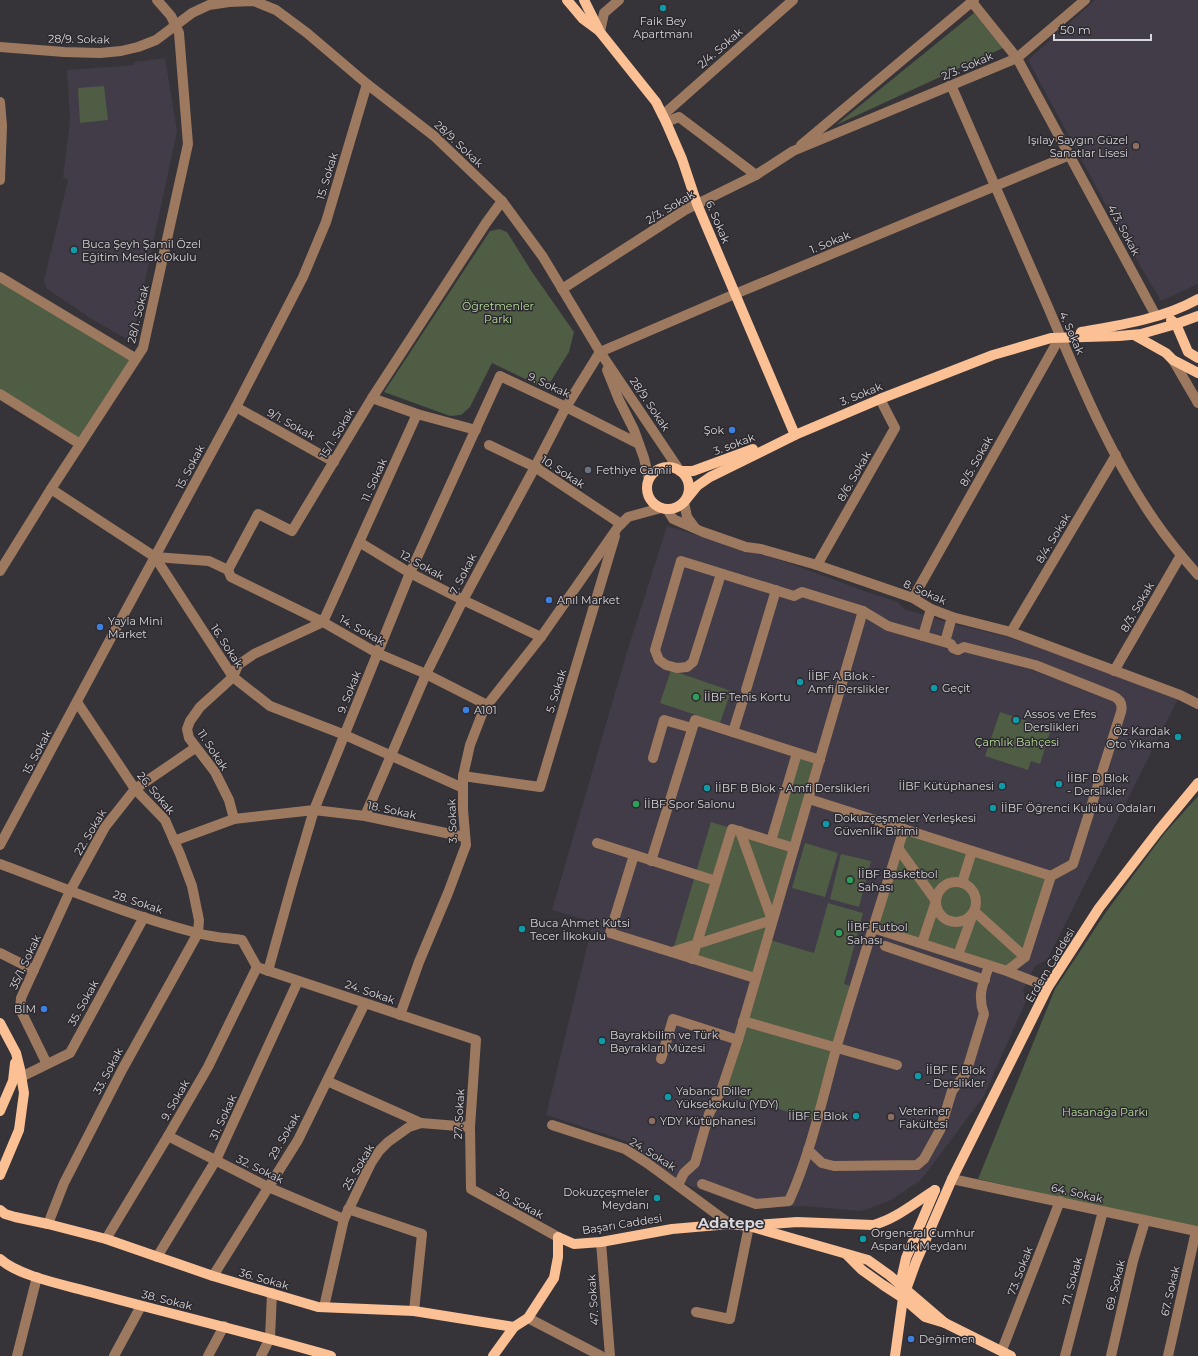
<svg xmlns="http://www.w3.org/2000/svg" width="1198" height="1356" font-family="Montserrat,sans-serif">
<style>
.built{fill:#413c48}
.green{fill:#4e5d43}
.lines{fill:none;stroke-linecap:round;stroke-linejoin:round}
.minor{stroke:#9d795f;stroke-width:10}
.major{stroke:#fcc095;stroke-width:10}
.culture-dot{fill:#0f9aa8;stroke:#2c292f;stroke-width:1.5}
.education-dot{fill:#8d6e63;stroke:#2c292f;stroke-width:1.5}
.shop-dot{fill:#3f7fe0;stroke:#2c292f;stroke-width:1.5}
.worship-dot{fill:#6b7280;stroke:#2c292f;stroke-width:1.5}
.leisure-dot{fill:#2e9e5b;stroke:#2c292f;stroke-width:1.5}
.labels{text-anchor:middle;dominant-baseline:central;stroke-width:3;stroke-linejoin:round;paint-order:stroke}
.poi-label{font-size:11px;fill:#d6d5d9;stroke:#2c292f;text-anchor:start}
.street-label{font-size:11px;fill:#d6d5d9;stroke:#2c292f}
.park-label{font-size:11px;fill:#b7df9a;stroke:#2c292f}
.district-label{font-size:15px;font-weight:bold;fill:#d6d5d9;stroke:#2c292f}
</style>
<rect width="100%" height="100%" fill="#363339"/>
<g class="built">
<path d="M1095,0h103v284l-37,17 -41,-70 -92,-171z"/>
<path d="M165,58l12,73 -45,211 -42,-24 -44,-30 -2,-8 24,-100 -5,-2 7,-58 -3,-50 67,-5 1,-3z"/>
<path d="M667,526l122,37 78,29 31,10 6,7 53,16 52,12 169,62 -131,261 -12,6 -3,6 -9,19 3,10 -42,95 -63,84 -30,20 -23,9 -9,2 -54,-5 -42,2 -16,-1 -73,-27 -9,-5 -39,-34 -80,-26 47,-193 -41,-12 74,-255z"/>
</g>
<g class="green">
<path d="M974,13l29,35 -167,77z"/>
<path d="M104,86l4,34 -28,3 -2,-35z"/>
<path d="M499,229l8,3 25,40 42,60 -5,20 -23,37 -54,-26 -22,44 -9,8 -11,1 -66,-24 106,-161z"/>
<path d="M0,277l135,81 -55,86 -80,-50z"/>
<path d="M671,670l60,21 -11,32 -60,-20z"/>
<path d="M1000,712l51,17 -11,35 -9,-3 -3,9 -43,-14z"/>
<path d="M797,753l23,7 -53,179 47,14 14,-50 35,10 -19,71 10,3 -37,134 -96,-30 34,-113 -83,-25 39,-131 60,18z"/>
<path d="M1198,796v432l-220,-49 77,-190 51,-77 58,-78z"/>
<path d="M904,829l147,47 -26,81 -18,14 -134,-43z"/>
<path d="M805,843l33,10 -13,44 -33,-9z"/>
<path d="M841,854l30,7 -12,46 -29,-8z"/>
</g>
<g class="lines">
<g class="minor">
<path d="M972,2l45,56 139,258"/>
<path d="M600,32l4,-19 15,-13"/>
<path d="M0,47l64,5 36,1 21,-2 17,-4 18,-7 36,-27 17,-8 20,-3 25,-1 22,9 31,23 60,51 67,52 68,65 41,56 57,95 80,119"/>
<path d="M951,85c32,74 65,148 97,222 30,71 63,151 107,214 13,19 28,37 43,54"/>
<path d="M0,102l2,24 -2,54"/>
<path d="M663,115l130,-115"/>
<path d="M666,122l13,-5 77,58"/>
<path d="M801,145l173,-145"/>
<path d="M0,277l135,81"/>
<path d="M562,289l123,-79 71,-35 37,-24 224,-93 68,-58"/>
<path d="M600,352l135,-58 335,-139"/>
<path d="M1173,360l25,43"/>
<path d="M607,370l12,30 15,30 10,28 5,21"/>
<path d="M0,394l80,50"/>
<path d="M372,398l45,16 59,16"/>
<path d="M236,407l98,55"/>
<path d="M489,445l46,22 86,57"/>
<path d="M51,489l104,68 78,120 37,29 75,29 118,53"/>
<path d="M684,502l3,15 8,11"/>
<path d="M667,509l6,10 30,13 43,15 15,2 56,16 96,33 18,11 21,8 59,15 169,63 18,9"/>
<path d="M359,542l51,31 53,27 78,37"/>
<path d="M155,557l54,4 19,9 30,-56 34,17 80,-133 114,-175 16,-22"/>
<path d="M817,565l78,-137 -15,-29"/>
<path d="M228,570l3,7 92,45 94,-208"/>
<path d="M0,571l51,-82 92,-141 45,-204 -9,-111 -8,-17 -14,-16"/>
<path d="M721,574l-28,88 -6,5 -10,1 -11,-3 -7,-5 -4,-10 26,-89 113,35 8,-4 61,19 25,15 63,18 2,4 5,2 6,-3 71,18 78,31c7,3 10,8 8,16l-48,152 -22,12 -26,81 -18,14"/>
<path d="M913,598l147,-261"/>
<path d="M1011,632l105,-177"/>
<path d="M923,636l8,-27"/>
<path d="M945,642l7,-25"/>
<path d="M1114,671l67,-116"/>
<path d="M746,690l30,-100"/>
<path d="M733,732l10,-32"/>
<path d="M653,758l11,-38 28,8"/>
<path d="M463,776l77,11 75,-251"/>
<path d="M809,799l242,77"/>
<path d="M365,816l61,-142 37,-74 72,-133 31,-60 34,-55"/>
<path d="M465,837l-100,-21 -51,-6 -80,9 -5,-19 -14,-28 -26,-34 -2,-9 3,-8 10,-14 33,-30 5,-12 16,-11 69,-32 54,31 49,21 61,31"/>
<path d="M174,841l60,-22"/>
<path d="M771,841l26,-88"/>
<path d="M597,843l119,38"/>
<path d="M0,845l105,-196 131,-242 67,-130 23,-55 41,-138"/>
<path d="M898,848l38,53 -14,42"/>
<path d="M634,855l-24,78 145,45"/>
<path d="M651,861l44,-141 125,40"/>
<path d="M0,864c65,24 129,52 197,69 14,4 30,5 45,7l15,27"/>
<circle cx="956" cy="902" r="20"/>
<path d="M962,883l10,-32"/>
<path d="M873,928l134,43 41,16"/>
<path d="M885,946l100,34"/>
<path d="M672,952l100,-32 -32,-89"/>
<path d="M0,953l34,17"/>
<path d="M958,955l16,-44 51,46"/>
<path d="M692,959l40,-130 62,19"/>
<path d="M257,967l219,73 -6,87 1,62 87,48"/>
<path d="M268,971l25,-90 21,-71 96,-237 90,-197 66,31 73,37"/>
<path d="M400,1015l19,-53 29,-69 18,-48 -3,-35v-34l7,-31 14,-36 57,-72 77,-110 10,-10 33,-9"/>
<path d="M743,1021l154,44"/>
<path d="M661,1059l12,-40 65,21"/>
<path d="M47,1064l-27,-55 1,-11 49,-107 35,-64 30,-38 60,-41"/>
<path d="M21,1077l49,-24 74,-136"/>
<path d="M327,1081l94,42"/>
<path d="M552,1125l73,24 22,14 83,61"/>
<path d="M168,1136l100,51 76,32"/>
<path d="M808,1150l14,13 12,3 83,-1 7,-6 16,-29 12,-39 14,-18 18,-59c-7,-19 -1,-30 5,-48"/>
<path d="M952,1179l244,52 -28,125"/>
<path d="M702,1184l54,20 33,-3c23,-51 34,-106 49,-159 21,-71 44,-142 66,-213"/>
<path d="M678,1185l6,-12 11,-10 14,-49 12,-23 17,-51 125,-429"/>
<path d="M348,1209l74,25 -8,77"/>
<path d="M48,1224l16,-41 58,-113 76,-137 1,-13 -7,-34 -12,-32 -15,-34 -30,-31 -58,-87"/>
<path d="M106,1239l62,-103 40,-69 49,-100"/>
<path d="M601,1242l9,114"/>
<path d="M157,1257l59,-97 82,-179"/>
<path d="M213,1276l85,-136 67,-137"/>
<path d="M324,1307l20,-88 27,-56 8,-12 9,-9 21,-15 12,-4 49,4"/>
<path d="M696,1312l34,7 19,-93"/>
<path d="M528,1318l73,38"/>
<path d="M1002,1350l58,-149"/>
<path d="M17,1356l20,-79"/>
<path d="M114,1356l27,-50"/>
<path d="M208,1356l16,-30"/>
<path d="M261,1356l9,-18 2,-45"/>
<path d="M1065,1356l38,-145"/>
<path d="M1111,1356l22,-95 12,-40"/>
</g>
<g class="major">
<path d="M567,0l16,19 15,11"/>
<path d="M584,0l16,32 56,70 10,20 16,37 15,45 98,231"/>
<path d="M1171,320l5,4 12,28 10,6"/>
<path d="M1081,332c40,-7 81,-13 117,-33"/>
<path d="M1134,335l32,18 7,7 25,13"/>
<circle cx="668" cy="488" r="21"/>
<path d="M680,471h13l60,-22"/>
<path d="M684,502l13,-16 13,-9 85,-42 85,-36 113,-44 58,-17 68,-2 22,-2 35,-10 22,-8"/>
<path d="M0,1023l16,30 4,16 4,24 -5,37 -19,45"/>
<path d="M0,1111l13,-30 2,-18"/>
<path d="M0,1210l5,4 10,3 33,7 58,15 107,37 105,31 96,4 100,16"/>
<path d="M757,1225l40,-3 76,3c23,-6 41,-22 62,-35"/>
<path d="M847,1255l15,15 21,15 20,13 22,19 20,6 66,33"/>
<path d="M0,1259c18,17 65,26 90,33 81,22 161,41 241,64"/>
<path d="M901,1289l-1,-4 6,-27 29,-68"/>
<path d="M493,1356l21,-29 14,-9 26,-40 4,-21v-20l16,7 27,-2 71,-13 58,-5 19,2 119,34 21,15 56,48"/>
<path d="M895,1356l8,-58 13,-36 36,-83 96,-192 51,-79 60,-78 39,-47"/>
</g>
</g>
<g class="culture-dot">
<circle cx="663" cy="8" r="4"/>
<circle cx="74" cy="250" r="4"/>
<circle cx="800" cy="682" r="4"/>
<circle cx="934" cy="688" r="4"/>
<circle cx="1016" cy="720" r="4"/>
<circle cx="1178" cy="737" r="4"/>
<circle cx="1059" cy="784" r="4"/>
<circle cx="1002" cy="786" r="4"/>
<circle cx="707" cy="788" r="4"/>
<circle cx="993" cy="808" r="4"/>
<circle cx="826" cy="824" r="4"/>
<circle cx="522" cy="929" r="4"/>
<circle cx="602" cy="1041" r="4"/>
<circle cx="918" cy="1076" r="4"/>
<circle cx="668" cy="1097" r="4"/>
<circle cx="856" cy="1116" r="4"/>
<circle cx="657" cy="1198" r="4"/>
<circle cx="863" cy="1239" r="4"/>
</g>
<g class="education-dot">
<circle cx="1136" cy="146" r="4"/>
<circle cx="891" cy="1117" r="4"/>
<circle cx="652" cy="1121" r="4"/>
</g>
<g class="shop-dot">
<circle cx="732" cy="430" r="4"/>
<circle cx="549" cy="600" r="4"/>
<circle cx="100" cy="627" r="4"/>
<circle cx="466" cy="710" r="4"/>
<circle cx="44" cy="1009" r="4"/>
<circle cx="911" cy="1339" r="4"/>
</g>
<circle class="worship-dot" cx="588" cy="470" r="4"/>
<g class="leisure-dot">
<circle cx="696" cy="697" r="4"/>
<circle cx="636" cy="804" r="4"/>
<circle cx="850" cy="880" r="4"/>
<circle cx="839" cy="933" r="4"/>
</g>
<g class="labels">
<g class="poi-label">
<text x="663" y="21" text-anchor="middle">Faik Bey<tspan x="663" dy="13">Apartmanı</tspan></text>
<text x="1128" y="140" text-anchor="end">Işılay Saygın Güzel<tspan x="1128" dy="13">Sanatlar Lisesi</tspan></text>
<text x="82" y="244">Buca Şeyh Şamil Özel<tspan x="82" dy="13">Eğitim Meslek Okulu</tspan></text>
<text x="724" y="430" text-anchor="end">Şok</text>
<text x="596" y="470">Fethiye Camii</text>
<text x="557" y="600">Anıl Market</text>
<text x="108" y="621">Yayla Mini<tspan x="108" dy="13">Market</tspan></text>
<text x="808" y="676">İİBF A Blok -<tspan x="808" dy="13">Amfi Derslikler</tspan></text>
<text x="942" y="688">Geçit</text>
<text x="704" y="697">İİBF Tenis Kortu</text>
<text x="474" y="710">A101</text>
<text x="1024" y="714">Assos ve Efes<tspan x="1024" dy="13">Derslikleri</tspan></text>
<text x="1170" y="731" text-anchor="end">Öz Kardak<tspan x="1170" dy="13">Oto Yıkama</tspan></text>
<text x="1067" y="778">İİBF D Blok<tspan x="1067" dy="13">- Derslikler</tspan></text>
<text x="994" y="786" text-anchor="end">İİBF Kütüphanesi</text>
<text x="715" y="788">İİBF B Blok - Amfi Derslikleri</text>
<text x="644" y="804">İİBF Spor Salonu</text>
<text x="1001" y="808">İİBF Öğrenci Kulübü Odaları</text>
<text x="834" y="818">Dokuzçeşmeler Yerleşkesi<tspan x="834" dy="13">Güvenlik Birimi</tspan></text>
<text x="858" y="874">İİBF Basketbol<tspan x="858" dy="13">Sahası</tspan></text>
<text x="530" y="923">Buca Ahmet Kutsi<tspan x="530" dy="13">Tecer İlkokulu</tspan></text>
<text x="847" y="927">İİBF Futbol<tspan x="847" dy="13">Sahası</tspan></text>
<text x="36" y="1009" text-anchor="end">BİM</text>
<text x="610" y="1035">Bayrakbilim ve Türk<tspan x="610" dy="13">Bayrakları Müzesi</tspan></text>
<text x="926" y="1070">İİBF E Blok<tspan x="926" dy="13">- Derslikler</tspan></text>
<text x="676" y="1091">Yabancı Diller<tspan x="676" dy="13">Yüksekokulu (YDY)</tspan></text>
<text x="899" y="1111">Veteriner<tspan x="899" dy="13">Fakültesi</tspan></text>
<text x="848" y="1116" text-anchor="end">İİBF E Blok</text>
<text x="660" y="1121">YDY Kütüphanesi</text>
<text x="649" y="1192" text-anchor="end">Dokuzçeşmeler<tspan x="649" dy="13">Meydanı</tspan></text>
<text x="871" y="1233">Orgeneral Cumhur<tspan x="871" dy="13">Asparuk Meydanı</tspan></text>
<text x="919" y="1339">Değirmen</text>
</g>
<g class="street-label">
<text transform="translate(79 39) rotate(1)">28/9. Sokak</text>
<text transform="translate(720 48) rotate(-41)">2/4. Sokak</text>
<text transform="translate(967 66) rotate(-23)">2/3. Sokak</text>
<text transform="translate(459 144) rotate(43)">28/9. Sokak</text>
<text transform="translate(327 176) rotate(-73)">15. Sokak</text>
<text transform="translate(670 207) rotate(-31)">2/3. Sokak</text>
<text transform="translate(718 222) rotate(67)">6. Sokak</text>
<text transform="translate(1124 230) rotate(62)">4/3. Sokak</text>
<text transform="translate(830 242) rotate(-22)">1. Sokak</text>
<text transform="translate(138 314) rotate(-76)">28/1. Sokak</text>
<text transform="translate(1072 333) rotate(66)">4. Sokak</text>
<text transform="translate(549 385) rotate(25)">9. Sokak</text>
<text transform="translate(861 394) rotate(-22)">3. Sokak</text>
<text transform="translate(650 404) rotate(56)">28/9. Sokak</text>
<text transform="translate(291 424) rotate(29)">9/1. Sokak</text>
<text transform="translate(337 433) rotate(-59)">15/1. Sokak</text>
<text transform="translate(734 444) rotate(-20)">3. sokak</text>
<text transform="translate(976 461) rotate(-61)">8/5. Sokak</text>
<text transform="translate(190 467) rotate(-62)">15. Sokak</text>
<text transform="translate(563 472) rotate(33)">10. Sokak</text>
<text transform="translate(854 476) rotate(-60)">8/6. Sokak</text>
<text transform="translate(374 480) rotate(-66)">11. Sokak</text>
<text transform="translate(1053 538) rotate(-59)">8/4. Sokak</text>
<text transform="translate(422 565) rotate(29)">12. Sokak</text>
<text transform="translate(463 574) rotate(-62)">7. Sokak</text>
<text transform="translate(925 592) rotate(24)">8. Sokak</text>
<text transform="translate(1137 607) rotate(-60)">8/3. Sokak</text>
<text transform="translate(362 630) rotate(29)">14. Sokak</text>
<text transform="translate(227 646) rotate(57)">16. Sokak</text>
<text transform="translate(556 691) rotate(-73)">5. Sokak</text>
<text transform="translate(349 692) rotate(-68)">9. Sokak</text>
<text transform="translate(213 750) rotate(57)">11. Sokak</text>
<text transform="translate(37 752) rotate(-62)">15. Sokak</text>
<text transform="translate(156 793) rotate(50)">26. Sokak</text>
<text transform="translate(392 810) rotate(12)">18. Sokak</text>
<text transform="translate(452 821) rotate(-92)">3. Sokak</text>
<text transform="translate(90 832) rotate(-59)">22. Sokak</text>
<text transform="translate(138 902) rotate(19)">28. Sokak</text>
<text transform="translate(25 962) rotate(-65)">35/1. Sokak</text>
<text transform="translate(1050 965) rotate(-59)">Erdem Caddesi</text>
<text transform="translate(370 992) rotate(19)">24. Sokak</text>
<text transform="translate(83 1003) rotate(-61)">35. Sokak</text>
<text transform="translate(108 1071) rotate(-62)">33. Sokak</text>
<text transform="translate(175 1100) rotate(-60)">9. Sokak</text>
<text transform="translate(459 1114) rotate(-87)">27. Sokak</text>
<text transform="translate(223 1117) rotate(-65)">31. Sokak</text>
<text transform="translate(284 1136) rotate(-60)">29. Sokak</text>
<text transform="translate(653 1154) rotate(32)">24. Sokak</text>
<text transform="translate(358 1167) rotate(-60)">25. Sokak</text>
<text transform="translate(260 1169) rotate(26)">32. Sokak</text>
<text transform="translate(1077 1193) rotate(13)">64. Sokak</text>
<text transform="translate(520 1203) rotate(29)">30. Sokak</text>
<text transform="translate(622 1224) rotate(-9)">Başarı Caddesi</text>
<text transform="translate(1020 1271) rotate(-69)">73. Sokak</text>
<text transform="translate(264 1279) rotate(16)">36. Sokak</text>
<text transform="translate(1072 1281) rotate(-75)">71. Sokak</text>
<text transform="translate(1115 1285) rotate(-76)">69. Sokak</text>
<text transform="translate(1170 1291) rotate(-77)">67. Sokak</text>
<text transform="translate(167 1300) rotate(14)">38. Sokak</text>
<text transform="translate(593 1300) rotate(-94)">47. Sokak</text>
</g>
<g class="park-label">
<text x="498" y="306">Öğretmenler<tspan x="498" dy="13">Parkı</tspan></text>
<text x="1017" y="742">Çamlık Bahçesi</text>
<text x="1105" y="1112">Hasanağa Parkı</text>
</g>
<g class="district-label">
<text x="731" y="1222">Adatepe</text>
</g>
</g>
<path d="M1054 34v6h97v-6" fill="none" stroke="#d6d5d9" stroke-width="2"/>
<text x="1060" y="34" font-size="12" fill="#d6d5d9" stroke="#2c292f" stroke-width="3" paint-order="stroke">50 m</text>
</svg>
